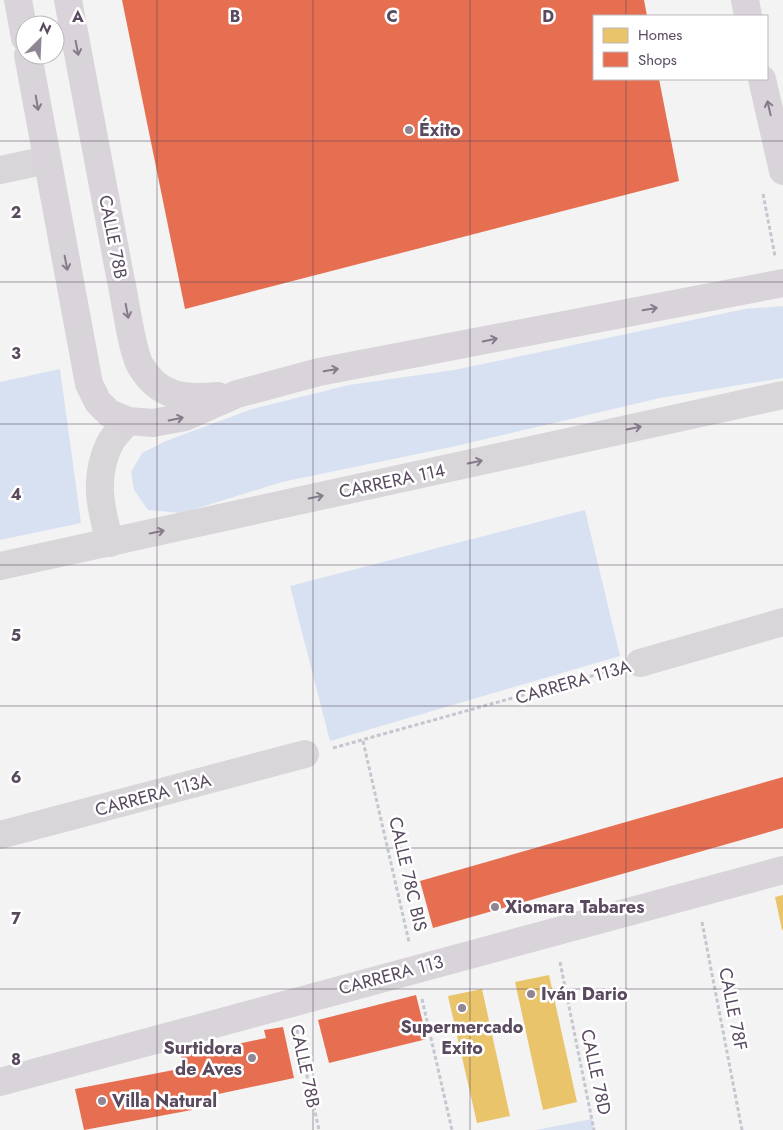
<svg xmlns="http://www.w3.org/2000/svg" width="783" height="1130" font-family="Jost,sans-serif">
<style>
.green{fill:#d8e1f1}
.homes{fill:#e9c46a}
.shops{fill:#e76f51}
.lines{fill:none;stroke-linecap:round;stroke-linejoin:round}
.path{stroke:#c5c6d0;stroke-width:3;stroke-dasharray:4 2.5;stroke-linecap:butt}
.street{stroke:#d9d6da;stroke-width:28}
.secondary{stroke:#d8d4d9;stroke-width:28}
.oneway{stroke:#857a8a}
.oneway2{stroke:#867b8a}
.grid{fill:none;stroke:#594a5f;stroke-width:1;stroke-opacity:0.55}
.poi-dot{fill:#8f8593;stroke:#fff;stroke-width:2}
.labels{text-anchor:middle;dominant-baseline:central;stroke-width:5;stroke-linejoin:round;paint-order:stroke}
.poi-label{font-size:18px;font-weight:bold;fill:#594a5f;stroke:#fff;text-anchor:start}
.street-label{font-size:18px;fill:#594a5f;stroke:#fff}
.grid-label{font-size:16px;text-anchor:middle;font-weight:bold;fill:#594a5f;stroke:#fff;stroke-width:5;stroke-linejoin:round;paint-order:stroke}
</style>
<rect width="100%" height="100%" fill="#f3f3f3"/>
<g class="green">
<path d="M783,306v72l-123,20 -204,48 -174,36 -100,31 -34,-3 -14,-20 -3,-18 11,-19 24,-12 86,-32 97,-24 105,-15 291,-61z"/>
<path d="M60,369l21,154 -81,17v-158z"/>
<path d="M585,510l35,146 -290,85 -40,-155z"/>
<path d="M592,1119l2,11h-58z"/>
</g>
<g class="homes">
<path d="M783,895v35h-1l-7,-33z"/>
<path d="M549,975l28,127 -34,8 -28,-128z"/>
<path d="M482,989l28,127 -33,7 -29,-127z"/>
</g>
<g class="shops">
<path d="M122,0h522l3,16h-53v63h65l20,102 -494,128z"/>
<path d="M783,777v51l-350,100 -13,-47z"/>
<path d="M416,995l11,44 -98,24 -11,-43z"/>
<path d="M283,1027l11,51 -104,22 2,10 -108,20 -9,-41 109,-21 -3,-12 85,-18 -2,-8z"/>
</g>
<g class="lines">
<g class="path">
<path d="M763,194l12,62"/>
<path d="M363,741l46,201"/>
<path d="M333,748l280,-78"/>
<path d="M702,922l40,208"/>
<path d="M560,962l34,168"/>
<path d="M422,999l30,131"/>
<path d="M297,1030l22,100"/>
</g>
<g class="street">
<path d="M0,170l47,-10"/>
<path d="M110,543c-9,-34 -17,-64 -1,-98 4,-9 13,-17 19,-24"/>
<path d="M0,566l783,-171"/>
<path d="M640,663l143,-41"/>
<path d="M0,835l305,-81"/>
</g>
<g class="secondary">
<path d="M18,0l7,38"/>
<path d="M68,0c17,92 34,184 52,276 5,21 11,72 20,89 19,33 45,34 78,31"/>
<path d="M745,0l3,16"/>
<path d="M28,55l61,329 9,18 11,11 19,8 25,2 32,-6 52,-23 82,-22 464,-89"/>
<path d="M762,79l21,92"/>
<path d="M0,1082l783,-212"/>
</g>
</g>
<defs><path id="oneway-shaft" d="M-6 0H5M1.5-3L5.5 0L1.5 3" fill="none" stroke-width="1.6" stroke-linecap="round" stroke-linejoin="round" transform="scale(1.25)"/></defs>
<g class="oneway">
<use href="#oneway-shaft" transform="translate(77 48) rotate(79)"/>
<use href="#oneway-shaft" transform="translate(37 103) rotate(80)"/>
<use href="#oneway-shaft" transform="translate(769 108) rotate(-103)"/>
<use href="#oneway-shaft" transform="translate(66 263) rotate(79)"/>
<use href="#oneway-shaft" transform="translate(650 309) rotate(-10)"/>
<use href="#oneway-shaft" transform="translate(127 311) rotate(79)"/>
<use href="#oneway-shaft" transform="translate(490 340) rotate(-11)"/>
<use href="#oneway-shaft" transform="translate(331 370) rotate(-10)"/>
<use href="#oneway-shaft" transform="translate(176 419) rotate(-12)"/>
</g>
<g class="oneway2">
<use href="#oneway-shaft" transform="translate(634 428) rotate(-12)"/>
<use href="#oneway-shaft" transform="translate(475 462) rotate(-12)"/>
<use href="#oneway-shaft" transform="translate(316 497) rotate(-12)"/>
<use href="#oneway-shaft" transform="translate(157 532) rotate(-12)"/>
</g>
<path class="grid" d="M157,0v1130M313,0v1130M470,0v1130M626,0v16M626,79v1051M0,141h783M0,282h783M0,424h783M0,565h783M0,706h783M0,848h783M0,989h783"/>
<g class="poi-dot">
<circle cx="409" cy="130" r="5"/>
<circle cx="495" cy="907" r="5"/>
<circle cx="531" cy="994" r="5"/>
<circle cx="462" cy="1008" r="5"/>
<circle cx="252" cy="1058" r="5"/>
<circle cx="102" cy="1101" r="5"/>
</g>
<g class="labels">
<g class="poi-label">
<text x="419" y="130">Éxito</text>
<text x="505" y="907">Xiomara Tabares</text>
<text x="541" y="994">Iván Dario</text>
<text x="462" y="1027" text-anchor="middle">Supermercado<tspan x="462" dy="21">Exito</tspan></text>
<text x="242" y="1048" text-anchor="end">Surtidora<tspan x="242" dy="21">de Aves</tspan></text>
<text x="112" y="1101">Villa Natural</text>
</g>
<g class="street-label">
<text transform="translate(113 237) rotate(79)">CALLE 78B</text>
<text transform="translate(392 481) rotate(-12)">CARRERA 114</text>
<text transform="translate(573 682) rotate(-16)">CARRERA 113A</text>
<text transform="translate(153 795) rotate(-15)">CARRERA 113A</text>
<text transform="translate(408 874) rotate(77)">CALLE 78C BIS</text>
<text transform="translate(391 975) rotate(-15)">CARRERA 113</text>
<text transform="translate(733 1009) rotate(79)">CALLE 78F</text>
<text transform="translate(305 1066) rotate(78)">CALLE 78B</text>
<text transform="translate(596 1072) rotate(78)">CALLE 78D</text>
</g>
</g>
<g class="grid-label">
<text x="78" y="22">A</text>
<text x="235" y="22">B</text>
<text x="392" y="22">C</text>
<text x="548" y="22">D</text>
<text x="16" y="218">2</text>
<text x="16" y="359">3</text>
<text x="16" y="500">4</text>
<text x="16" y="641">5</text>
<text x="16" y="783">6</text>
<text x="16" y="924">7</text>
<text x="16" y="1065">8</text>
</g>
<rect x="593" y="15" width="175" height="65" fill="#ffffff" stroke="#bdb7bf"/>
<rect x="603" y="28" width="25" height="15" fill="#e9c46a" stroke="#bdb7bf"/>
<text x="638" y="40" font-size="15" fill="#594a5f">Homes</text>
<rect x="603" y="52" width="25" height="15" fill="#e76f51" stroke="#bdb7bf"/>
<text x="638" y="65" font-size="15" fill="#594a5f">Shops</text>
<g transform="translate(40 40) rotate(24)"><circle r="24" fill="#ffffff" stroke="#bdb7bf"/>
<path d="M0-4L9 19L0 12L-9 19Z" fill="#8f8593"/>
<text y="-8" font-size="14" font-weight="bold" text-anchor="middle" fill="#594a5f">N</text>
</g>
</svg>
